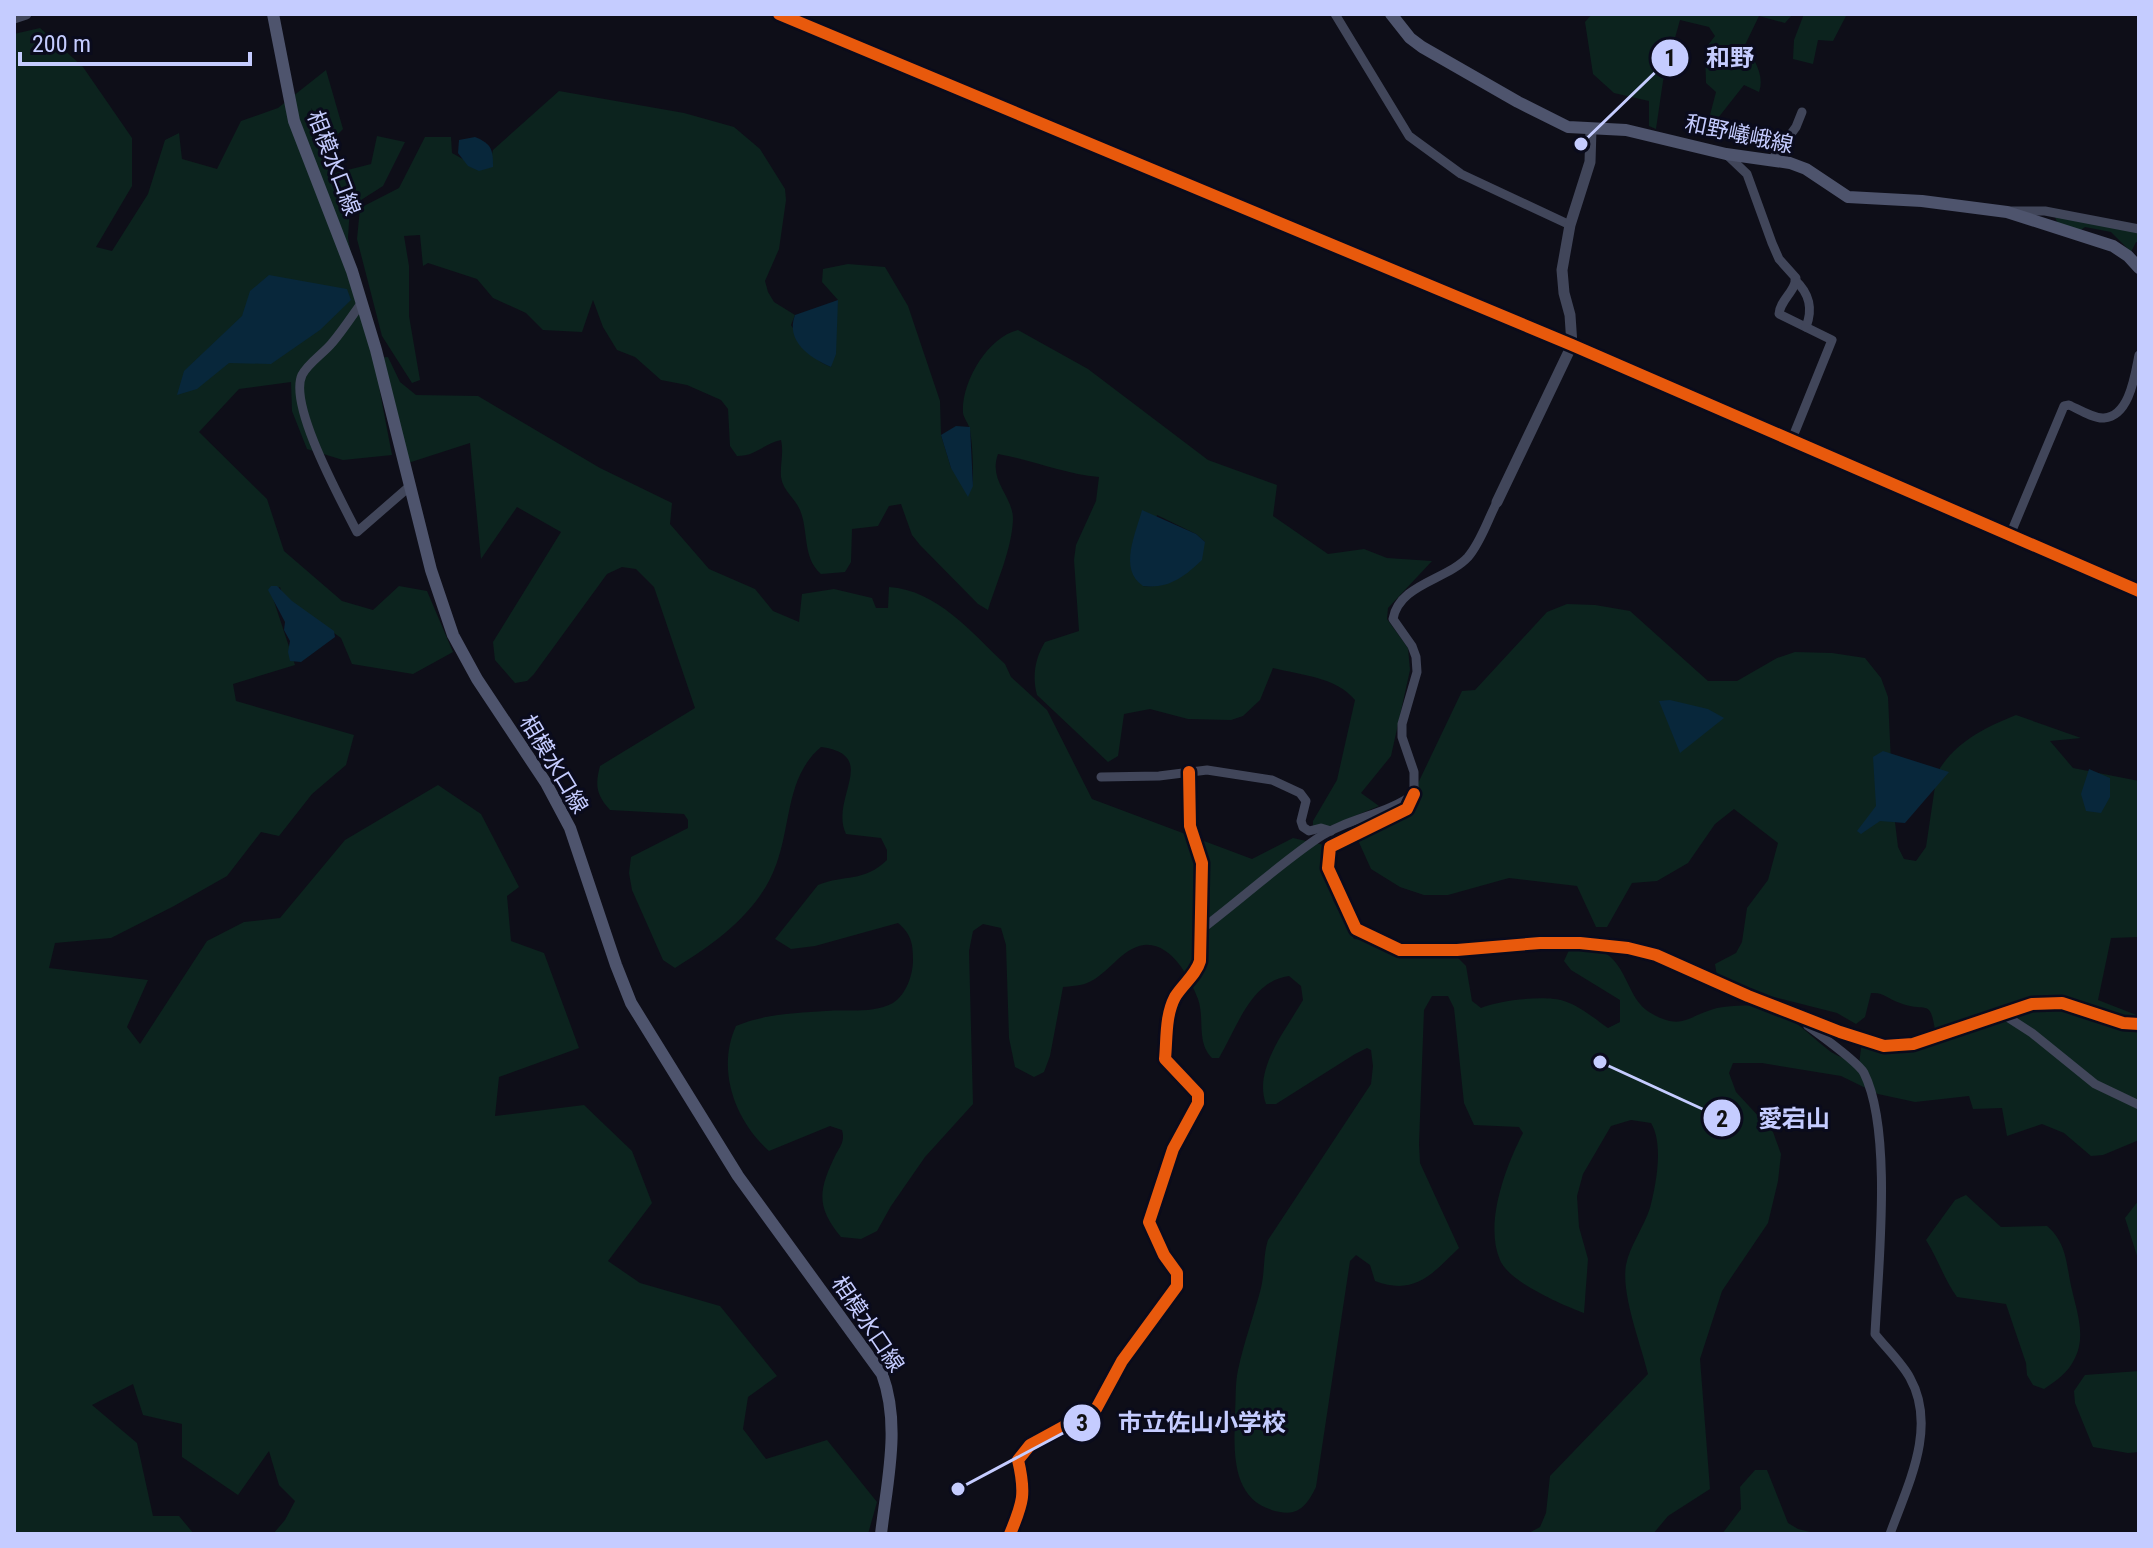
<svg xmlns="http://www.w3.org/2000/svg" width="2153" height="1548" font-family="'Roboto Condensed','Noto Sans JP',sans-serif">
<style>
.green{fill:#0c231e;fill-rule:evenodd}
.water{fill:#08273b}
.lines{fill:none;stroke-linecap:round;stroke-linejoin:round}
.minor{stroke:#41465a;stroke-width:9}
.tertiary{stroke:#41465a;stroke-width:11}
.secondary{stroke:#4e546d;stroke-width:12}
.cycleway-casing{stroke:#0a0b1c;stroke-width:17}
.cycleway{stroke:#e8590c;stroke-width:12}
.labels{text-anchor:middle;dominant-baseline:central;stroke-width:6;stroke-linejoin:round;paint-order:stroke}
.street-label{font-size:22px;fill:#c5ccff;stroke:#0a0b1c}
.leader{fill:none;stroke:#c5ccff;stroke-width:3}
.callout-dot{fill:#c5ccff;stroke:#0a0b1c;stroke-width:3}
.mark-label{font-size:24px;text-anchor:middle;font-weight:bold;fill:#111}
.callout-label{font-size:24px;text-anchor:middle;font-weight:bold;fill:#c5ccff;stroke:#0a0b1c;stroke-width:6;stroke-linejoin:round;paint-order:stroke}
</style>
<rect width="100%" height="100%" fill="#0e0e18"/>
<g class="green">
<path d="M1592,14h201l-8,9 -26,-7 -14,29c9,14 20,30 14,47l-15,-7 -26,33 -8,-3 6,-23 -10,-9 -1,-34 10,-13 -6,-9 -29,-7 -17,61 -7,48 -7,-3v-25l-35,-8 -21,-19 -8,-52z"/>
<path d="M1804,14h43l-14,27 -15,-1 -5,24 -20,-5 1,-19z"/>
<path d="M40,28l43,39 49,71v48l-36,61 16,4 36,-57 17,-54 14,-7 3,26 35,10 24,-48 37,-13 48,-38 17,59 -10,10 -22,-31 21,66 39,-10 6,-28 28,6 -22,44 -33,21 -2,31 24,120 16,-1 12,25 16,13 62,1 122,72 72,35 -2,21 39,45 46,20 18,22 26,11 3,-28 32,-5 38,9 4,10h12l1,-21c48,3 83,46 116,77l6,13 36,33 45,89 160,60 41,-21 31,7 9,55 21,39 13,1 47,15 44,3 8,8 6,35 9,7c18,-8 65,-13 83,-7 16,5 31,18 44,27l12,-6v-22l-49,-30 -7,-9 5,-11c10,0 27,-2 36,3 22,13 23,46 44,59 33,20 38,4 68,-4 11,-2 26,-3 37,-2 32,1 53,28 77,46 8,5 19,8 28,12l3,-23 49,4 25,-8c-6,-42 -7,-23 -36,-34 -12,-4 -16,-11 -29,-10l-6,24 -9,7 -19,-11 -87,-22 -33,-15 -2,-12 21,-11 6,-11 5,-34 21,-28 10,-37 -44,-34 -19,15 -27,39 -31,18 -25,2 -25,44h-11l-19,-41 -68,-8 -61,17h-24l-24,-8 -29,-18 -14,-31 44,-19 61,-128 13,-1 72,-78 20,-8 28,1 35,6 78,70h29l40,-23 18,-6 37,1 33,5 16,20 7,19 5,109 5,41 6,12 12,2 10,-14 11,-74c18,-31 47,-45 79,-58l65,23 -31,3 23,27 66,13v156l-28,1 -13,62 41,16v124l-36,15 -12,1 -27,-23 -22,-9 -35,12 -5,-28 -29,1 -4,-13 -54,6 -37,-8 -37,-18 -79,-13h-29l-4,10 7,19 37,40 8,22 -3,27 -10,42 -46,68 -22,68 10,130 -42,27 -15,18h-126l13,-7 6,-14 4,-37 98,-102c-7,-30 -27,-79 -22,-109 4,-20 18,-38 24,-57 6,-23 14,-64 1,-85l-20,-3 -20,6 -28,48 -6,22 2,31 9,32 -4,54c-22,-8 -75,-31 -84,-53 -16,-37 6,-94 23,-127l-4,-6 -45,-2 -10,-22 -10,-95 -6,-12h-16l-8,14 -5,134 1,19 39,85c-27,26 -44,48 -84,33l-5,-16 -14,-10 -6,6 -34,226c-8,16 -16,29 -36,25 -50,-9 -46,-60 -45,-99 1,-14 0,-29 3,-43 6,-28 16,-55 23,-82 4,-17 2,-32 7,-48l103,-156 2,-18 -2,-16 -4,-2 -12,6 -79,50h-10c-13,-35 20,-74 37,-104l-2,-14 -12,-10c-38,5 -52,51 -70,82h-7c-16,-16 -7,-39 -14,-59 -8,-21 -27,-57 -54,-54 -23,3 -36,30 -57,38 -7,3 -16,3 -24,4l-13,69 -6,16 -10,5 -19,-10 -6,-29 -3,-93 -5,-17 -18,-4 -10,7 -4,20 4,153 -48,53 -34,49 -14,25 -16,8 -20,-2c-26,-31 -22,-48 -5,-83 5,-8 9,-14 6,-24l-12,-4 -61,25c-34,-31 -53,-81 -33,-125 27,-12 61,-13 90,-15 22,-2 47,3 67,-8 13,-8 20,-28 20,-43 0,-17 -2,-26 -15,-37l-83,23 -24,3 -16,-10 43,-54c27,-11 45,-2 69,-25v-10l-6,-12 -35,-4c-17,-35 35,-79 -25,-87 -35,29 -30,79 -45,118 -17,47 -60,78 -101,103l-12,-8 -31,-70 -3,-17 2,-16 57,-29v-8l-4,-6 -74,-4c-14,-15 -15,-25 -10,-44l95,-58 -41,-121 -18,-18 -14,-2 -15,7 -73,100 -7,7 -12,2 -20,-23 -2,-18 68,-110 -44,-25 -36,52 -11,-116 -65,21 -26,-77 13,68 -49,5 -36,-11 -15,-38 -1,-29 -52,7 -40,43 68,67 17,52 58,50 31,9 26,-24 28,5 26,61 -40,22 -61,-10 -11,-26 -58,-42 -3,-9 -9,5 24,73 -62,19 3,17 118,34 -8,30 -34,29 -33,42 -18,-4 -34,44 -53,30 -63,32 -56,5 -6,25 99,12 -21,47 13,17 67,-103 37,-19 36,-4 65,-78 93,-55 43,29 38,73 -12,9 4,45 33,12 35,95 -80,29 -4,39 89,-11 48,46 20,52 -44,58 32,22 80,23 57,70 -29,21 -5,32 23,30 61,-19 50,62 -9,32h-595l12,-14 10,-19 -16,-16 -10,-34 -31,44 -56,-38v-33l-39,-9 -10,-31 -41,21 45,38 16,73h26l15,18h-180v-1500z"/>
<path d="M559,91l125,22 50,14 26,22 25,40 1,11 -7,49 -14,32 3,11 6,10 21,13 -4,10c12,19 18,33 40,42l7,-67 -16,-18 1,-13 25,-5 37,3 23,39 32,95 1,34 10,33 22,18c0,-18 0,-38 -3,-56 -1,-6 -6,-11 -7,-17 -2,-31 25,-76 55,-83l70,39 120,91 69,25 -4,31 55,38 36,-5 23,9 45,3 -44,47 -1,11 21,29 2,22 -19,86 -30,37 18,13 -66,27v-12l24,-41 18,-80c-19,-23 -54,-25 -82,-32l-13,32 -17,16 -12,4 -43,-1 -38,-10 -26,5 -6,42 -10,6 -71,-67c-5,-18 -2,-37 8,-53l34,-11 -5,-71 2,-15 20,-44 3,-24c-35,-3 -66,-17 -101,-23 -10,27 15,42 15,65 -1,30 -16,62 -25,91l-10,-6 -58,-59 -8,-10 -11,-31 -12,2 -11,20 -26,3 -1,33 -6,10 -24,2c-19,-17 -12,-42 -21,-64 -5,-12 -17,-19 -19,-33 -1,-13 3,-24 0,-37 -18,4 -25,16 -44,16l-7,-10 -2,-37 -7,-9 -34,-15 -26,-5 -26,-23 -18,-7 -14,-23 -10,-27 -11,32 -39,-2 -17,-17 -33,-15 -16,-19 -49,-16 -5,3 -3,-31 -16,1 5,30v50l11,64 -8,3 -30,-47 -25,-97 3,-31 39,-20 26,-51h26l1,16 25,14 13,-4 3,-13zM1157,515l39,19 9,8c-20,25 -27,47 -62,44z"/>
<path d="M2055,217l84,9v17l-3,-1 -5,10 -20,-20 -26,-5 -4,3 -23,-6z"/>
<path d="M1966,1195l35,32 46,-1c21,18 19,40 25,64 5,22 14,46 3,68 -7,15 -18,22 -31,31l-11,-4 -6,-10 -1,-12 -20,-59 -49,-7c-13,-18 -19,-38 -31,-57l29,-40z"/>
<path d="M2139,1200v62l-14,-44z"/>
<path d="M2139,1371v81l-11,1 -35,-6 -18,-44 -1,-12 11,-16z"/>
<path d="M1755,1470h12l21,53 10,6 20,5h-96l19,-25 -1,-22z"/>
</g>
<g class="water">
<path d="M475,137c17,7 18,13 18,30l-14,4 -11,-5 -10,-13 1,-13z"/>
<path d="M269,275l78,14 4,11 -31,30 -49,34 -42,-1 -32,26 -20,6 7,-24 58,-55 8,-25z"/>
<path d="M838,300l-2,54 -5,13c-21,-9 -46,-26 -36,-52z"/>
<path d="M956,426l14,1 3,59 -5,11 -17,-29 -10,-33z"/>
<path d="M1142,510l54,24 9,8 -3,18c-18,17 -33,29 -59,26 -25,-17 -7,-53 -1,-76z"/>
<path d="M271,586h6l15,15 42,30 1,6 -34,25 -11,-1 -2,-9 2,-11 -6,-11 1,-8 -17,-32z"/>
<path d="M1670,700l38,9 16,9 -44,35 -21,-52z"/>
<path d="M1883,751l66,21 -44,51 -25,-2 -19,13 -4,-3 19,-25 -3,-49z"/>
<path d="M2089,769l21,9v19l-9,16 -15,-2 -5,-17z"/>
</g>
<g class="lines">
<g class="minor">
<path d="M1335,14l74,122 52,38 109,51"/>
<path d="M1726,154l21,20 25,69 7,16 17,19c-1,14 -16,22 -17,36l53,26 -40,99"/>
<path d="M1771,161l25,-34 6,-15"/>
<path d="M2009,211h36l94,18"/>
<path d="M1795,280c15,14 18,29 11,47"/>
<path d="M362,302c-10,14 -19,28 -30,41 -8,10 -24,20 -30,32 -14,30 40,127 55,157l53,-46"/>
<path d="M2010,535l54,-129 5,-1c9,4 25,14 35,13 26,-2 31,-44 35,-63"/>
<path d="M1101,777l58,-1 48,-6 65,10 28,13 6,8 -5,20 2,6 6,4 12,-3 10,3"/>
<path d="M1414,794l-7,15 -77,38 -2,21 28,61 44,21h57l83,-7h40l48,5 28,7 92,41 92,36 44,14 29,-2 119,-40 30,-1 61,20 16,1"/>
<path d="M1199,931c40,-30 78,-65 119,-93 30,-20 68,-23 96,-44v-22l-12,-35v-13l15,-52 -1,-15 -4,-11 -19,-27c6,-35 54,-39 75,-62 13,-15 20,-38 29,-55"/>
<path d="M2001,1013l31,20 63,51 44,21"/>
<path d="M1803,1018l5,8c12,9 50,36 56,47 29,58 14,195 11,261 11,14 27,29 35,44 28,50 -3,108 -20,156"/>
<path d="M1010,1534c13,-31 16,-40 8,-74l12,-15 66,-36 26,-48 55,-75v-13l-13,-18 -15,-33 24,-73 25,-46v-9l-33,-35c2,-20 0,-43 10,-62 8,-13 21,-22 25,-36l2,-98 -12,-37 -1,-54"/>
</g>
<g class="tertiary">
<path d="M779,14l793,331 567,246"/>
<path d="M14,18l12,-4"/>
<path d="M1497,502l75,-157 -2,-30 -6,-22 -2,-23 8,-45 20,-63 1,-33"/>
</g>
<g class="secondary">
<path d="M273,14l21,107 58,150 24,79 55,220 22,65 24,44 69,104 24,45 46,137 15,38 107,173 144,198c19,51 5,107 -1,160"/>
<path d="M1391,14l19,24 12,9 96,55 50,25 58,3 100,24 64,9 16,6 42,28 74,4 85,11 106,34 15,10 11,12"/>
</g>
<g class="cycleway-casing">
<g id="cycleway">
<path d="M779,14l793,331 567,246"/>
<path d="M1414,794l-7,15 -77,38 -2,21 28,61 44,21h57l83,-7h40l48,5 28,7 92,41 92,36 44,14 29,-2 119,-40 30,-1 61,20 16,1"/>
<path d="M1010,1534c13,-31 16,-40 8,-74l12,-15 66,-36 26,-48 55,-75v-13l-13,-18 -15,-33 24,-73 25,-46v-9l-33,-35c2,-20 0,-43 10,-62 8,-13 21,-22 25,-36l2,-98 -12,-37 -1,-54"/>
</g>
</g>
<use href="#cycleway" class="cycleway"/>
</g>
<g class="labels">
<g class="street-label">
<text transform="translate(1739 134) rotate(12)">和野嶬峨線</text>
<text transform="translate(334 163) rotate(69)">相模水口線</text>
<text transform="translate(554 764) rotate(59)">相模水口線</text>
<text transform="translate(868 1324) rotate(56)">相模水口線</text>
</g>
</g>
<path class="leader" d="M1581 144L1670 58M1600 1062L1722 1118M958 1489L1082 1423"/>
<g class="callout-dot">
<circle cx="1581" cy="144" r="8"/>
<circle cx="1600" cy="1062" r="8"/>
<circle cx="958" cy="1489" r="8"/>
<circle cx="1670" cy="58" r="20"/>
<circle cx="1722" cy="1118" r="20"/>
<circle cx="1082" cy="1423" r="20"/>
</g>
<g class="mark-label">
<text x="1670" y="66">1</text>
<text x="1722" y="1127">2</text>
<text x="1082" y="1431">3</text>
</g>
<g class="callout-label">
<text x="1730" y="66">和野</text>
<text x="1794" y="1127">愛宕山</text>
<text x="1202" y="1431">市立佐山小学校</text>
</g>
<rect width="2153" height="1548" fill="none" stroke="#c5ccff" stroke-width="32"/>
<path d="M20 52v12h230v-12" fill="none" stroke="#c5ccff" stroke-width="4"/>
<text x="32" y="52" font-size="24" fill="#c5ccff" stroke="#0a0b1c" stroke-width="6" paint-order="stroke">200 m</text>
</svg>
